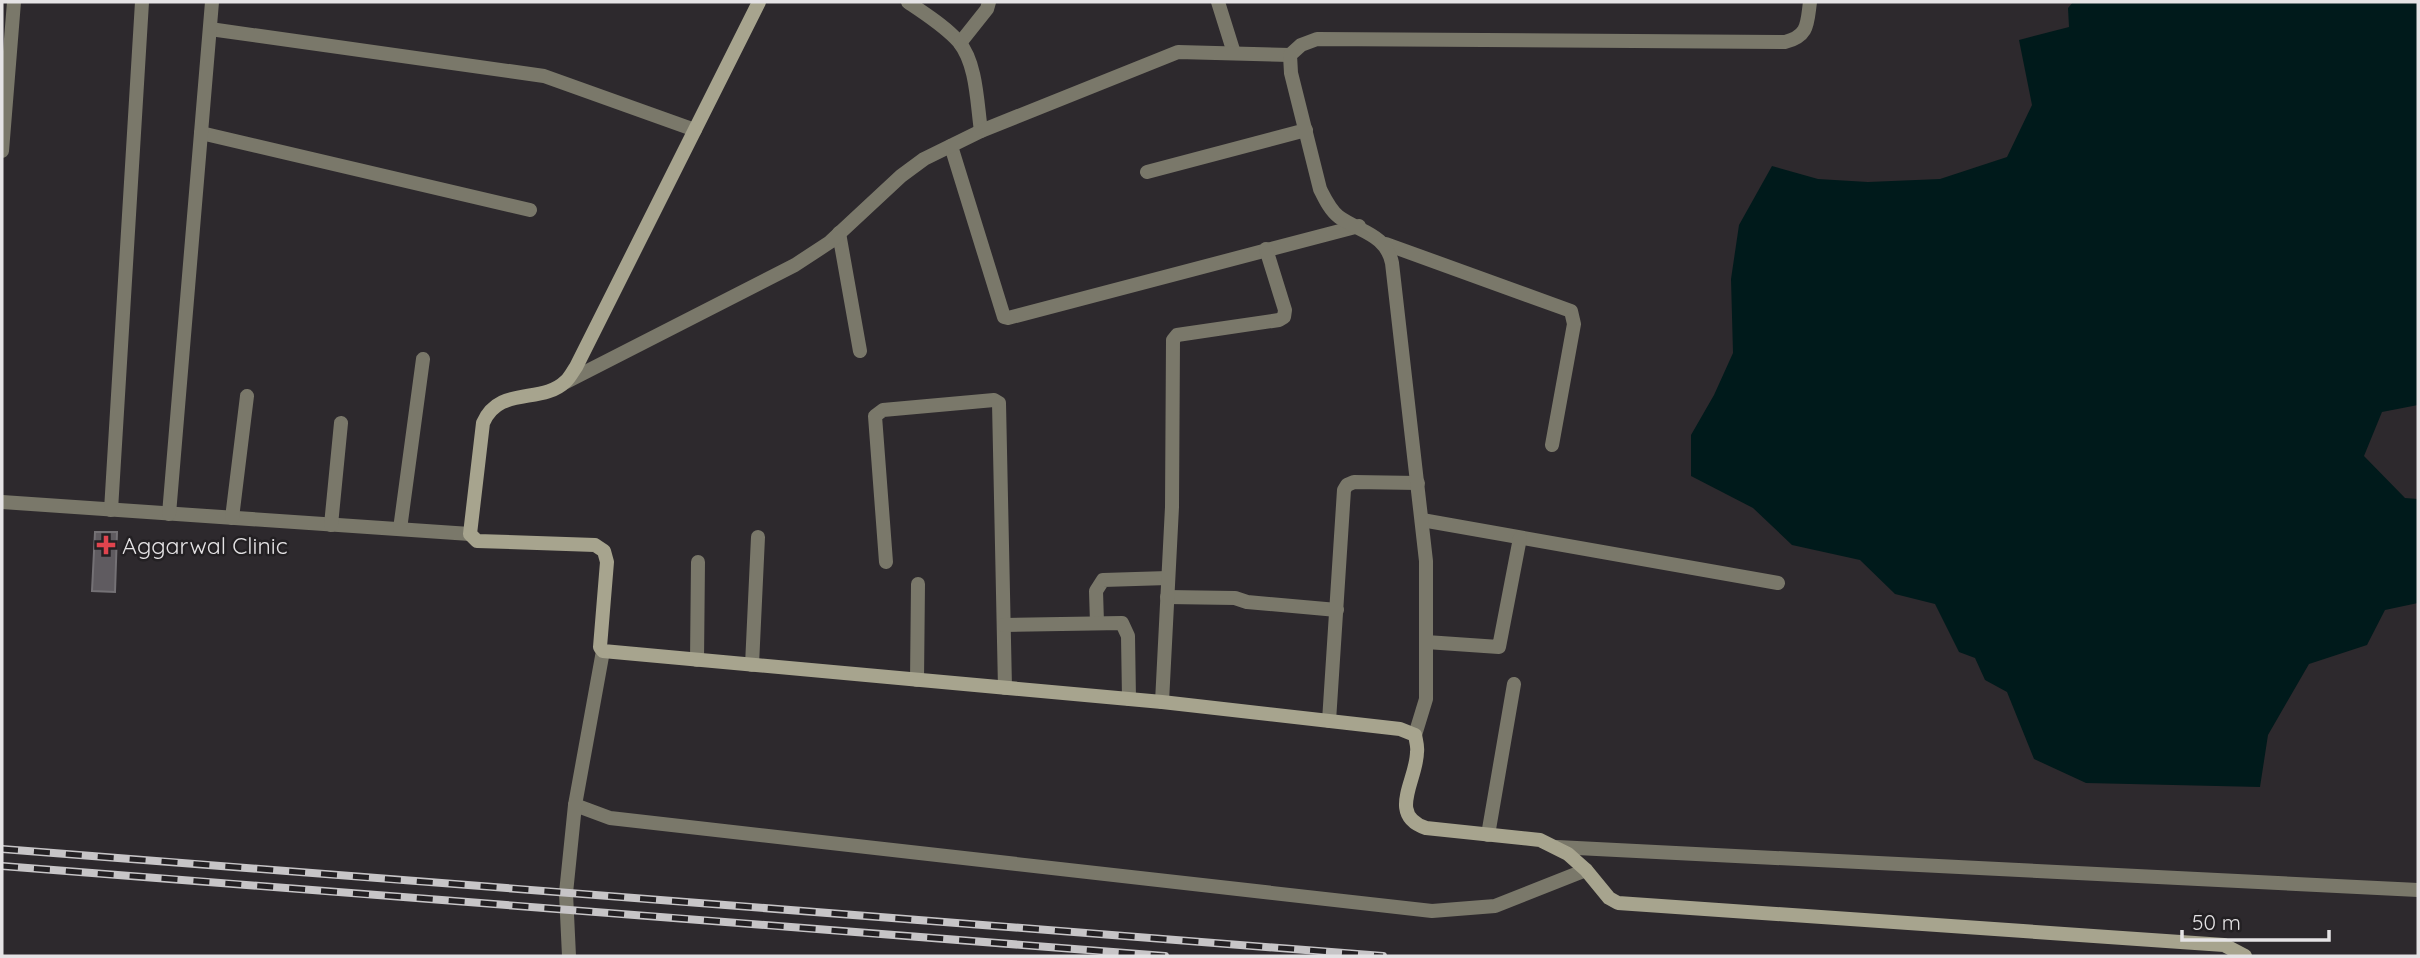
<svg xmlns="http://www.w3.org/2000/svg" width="2420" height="958" font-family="Quicksand,sans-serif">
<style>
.water{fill:#001a1b}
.building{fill:#5f5b60;stroke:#747175;stroke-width:2}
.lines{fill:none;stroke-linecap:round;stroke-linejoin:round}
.minor{stroke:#7a786a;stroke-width:14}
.tertiary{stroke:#7a786a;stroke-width:14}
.secondary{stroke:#a7a48e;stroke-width:14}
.rail-casing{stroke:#c7c5c7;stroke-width:8}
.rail{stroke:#232023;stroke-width:5;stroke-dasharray:16;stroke-linecap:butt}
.health-dot{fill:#e0444e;stroke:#232023;stroke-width:2.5}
.labels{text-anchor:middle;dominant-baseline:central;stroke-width:5;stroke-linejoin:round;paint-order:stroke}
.poi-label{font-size:23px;fill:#e5e3e5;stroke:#232023;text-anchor:start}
</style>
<rect width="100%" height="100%" fill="#2d292d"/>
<path class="water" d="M2073,2h345v403l-36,7 -18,44 41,42 13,1v104l-33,7 -18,35 -58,19 -41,71 -8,52 -174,-4 -52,-24 -27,-67 -22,-12 -10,-22 -16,-6 -24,-48 -40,-10 -35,-34 -68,-15 -39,-37 -62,-32v-41l23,-40 19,-42 -2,-74 8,-54 33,-59 46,13 50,3 72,-3 67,-22 25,-52 -13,-65 50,-13 -1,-19z"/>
<path class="building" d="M95,532h22l-2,60 -23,-1z"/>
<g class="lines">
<g class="minor">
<path d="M908,2c17,12 37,24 51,40 18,22 18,62 22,89"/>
<path d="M1218,2l16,51"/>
<path d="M210,29l334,47 151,54"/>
<path d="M960,43l27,-34 2,-7"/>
<path d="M201,133l329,77"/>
<path d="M951,146l53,171 4,1 351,-92"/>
<path d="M2,151l12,-149"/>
<path d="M1147,172l159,-42"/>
<path d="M839,233l21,118"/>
<path d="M1386,244l185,67 3,13 -22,121"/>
<path d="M566,382l229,-117 35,-23 71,-66 23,-17 57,-28 197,-79 112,3"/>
<path d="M2,502l468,32"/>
<path d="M111,510l31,-508"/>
<path d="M169,514l43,-512"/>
<path d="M232,518l15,-122"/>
<path d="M1422,520l356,63"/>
<path d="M331,525l10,-102"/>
<path d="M400,529l23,-170"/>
<path d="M886,562l-11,-146 8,-6 111,-10 5,3 6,285"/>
<path d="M1167,597l68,1 12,4 90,8"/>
<path d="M1097,623l-1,-32 7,-11 65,-2"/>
<path d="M1004,625l118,-2 6,13 1,63"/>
<path d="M1426,642l73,5 21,-109"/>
<path d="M697,660l1,-98"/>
<path d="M752,665l6,-128"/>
<path d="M917,680l1,-96"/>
<path d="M1162,702l10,-195 1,-167 4,-5 102,-15 5,-3 1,-7 -19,-61"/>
<path d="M1329,721l15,-231 3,-5 7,-3 64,1"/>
<path d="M575,805l35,13 822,93 63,-5 91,-36"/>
<path d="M1488,835l26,-151"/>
<path d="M1557,847l861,43"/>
</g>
<g class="tertiary">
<path d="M1415,735l11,-36v-138l-34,-298c-6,-29 -32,-31 -53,-46 -9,-7 -14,-18 -19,-28l-29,-116 -1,-18 11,-10 16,-6 468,3c24,-6 22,-19 25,-40"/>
<path d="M569,956l-3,-63 9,-88 28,-154"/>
</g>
<path class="secondary" d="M759,2l-183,365c-3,4 -6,10 -10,14 -24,24 -67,4 -83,42l-13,111 7,7 118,4 9,6 3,11 -7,85 3,4 559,51 238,27 15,6c1,6 3,12 2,17 0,28 -30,63 9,76l114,12 28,14 18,16 23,28 9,5 606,42 21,11"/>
<g class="rail-casing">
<g id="rail">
<path d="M2,849l1381,107"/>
<path d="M2,866l1163,90"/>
</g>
</g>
<use href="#rail" class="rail"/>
</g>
<path class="health-dot" d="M102.5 534.5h7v7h7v7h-7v7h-7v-7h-7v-7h7z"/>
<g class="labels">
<g class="poi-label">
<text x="122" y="545">Aggarwal Clinic</text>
</g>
</g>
<rect width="2420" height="958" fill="none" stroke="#e5e3e5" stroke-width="7"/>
<path d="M2182 930v10h147v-10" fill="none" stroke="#e5e3e5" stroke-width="3.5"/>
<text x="2192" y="930" font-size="21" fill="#e5e3e5" stroke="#232023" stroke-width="5" paint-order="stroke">50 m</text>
</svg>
